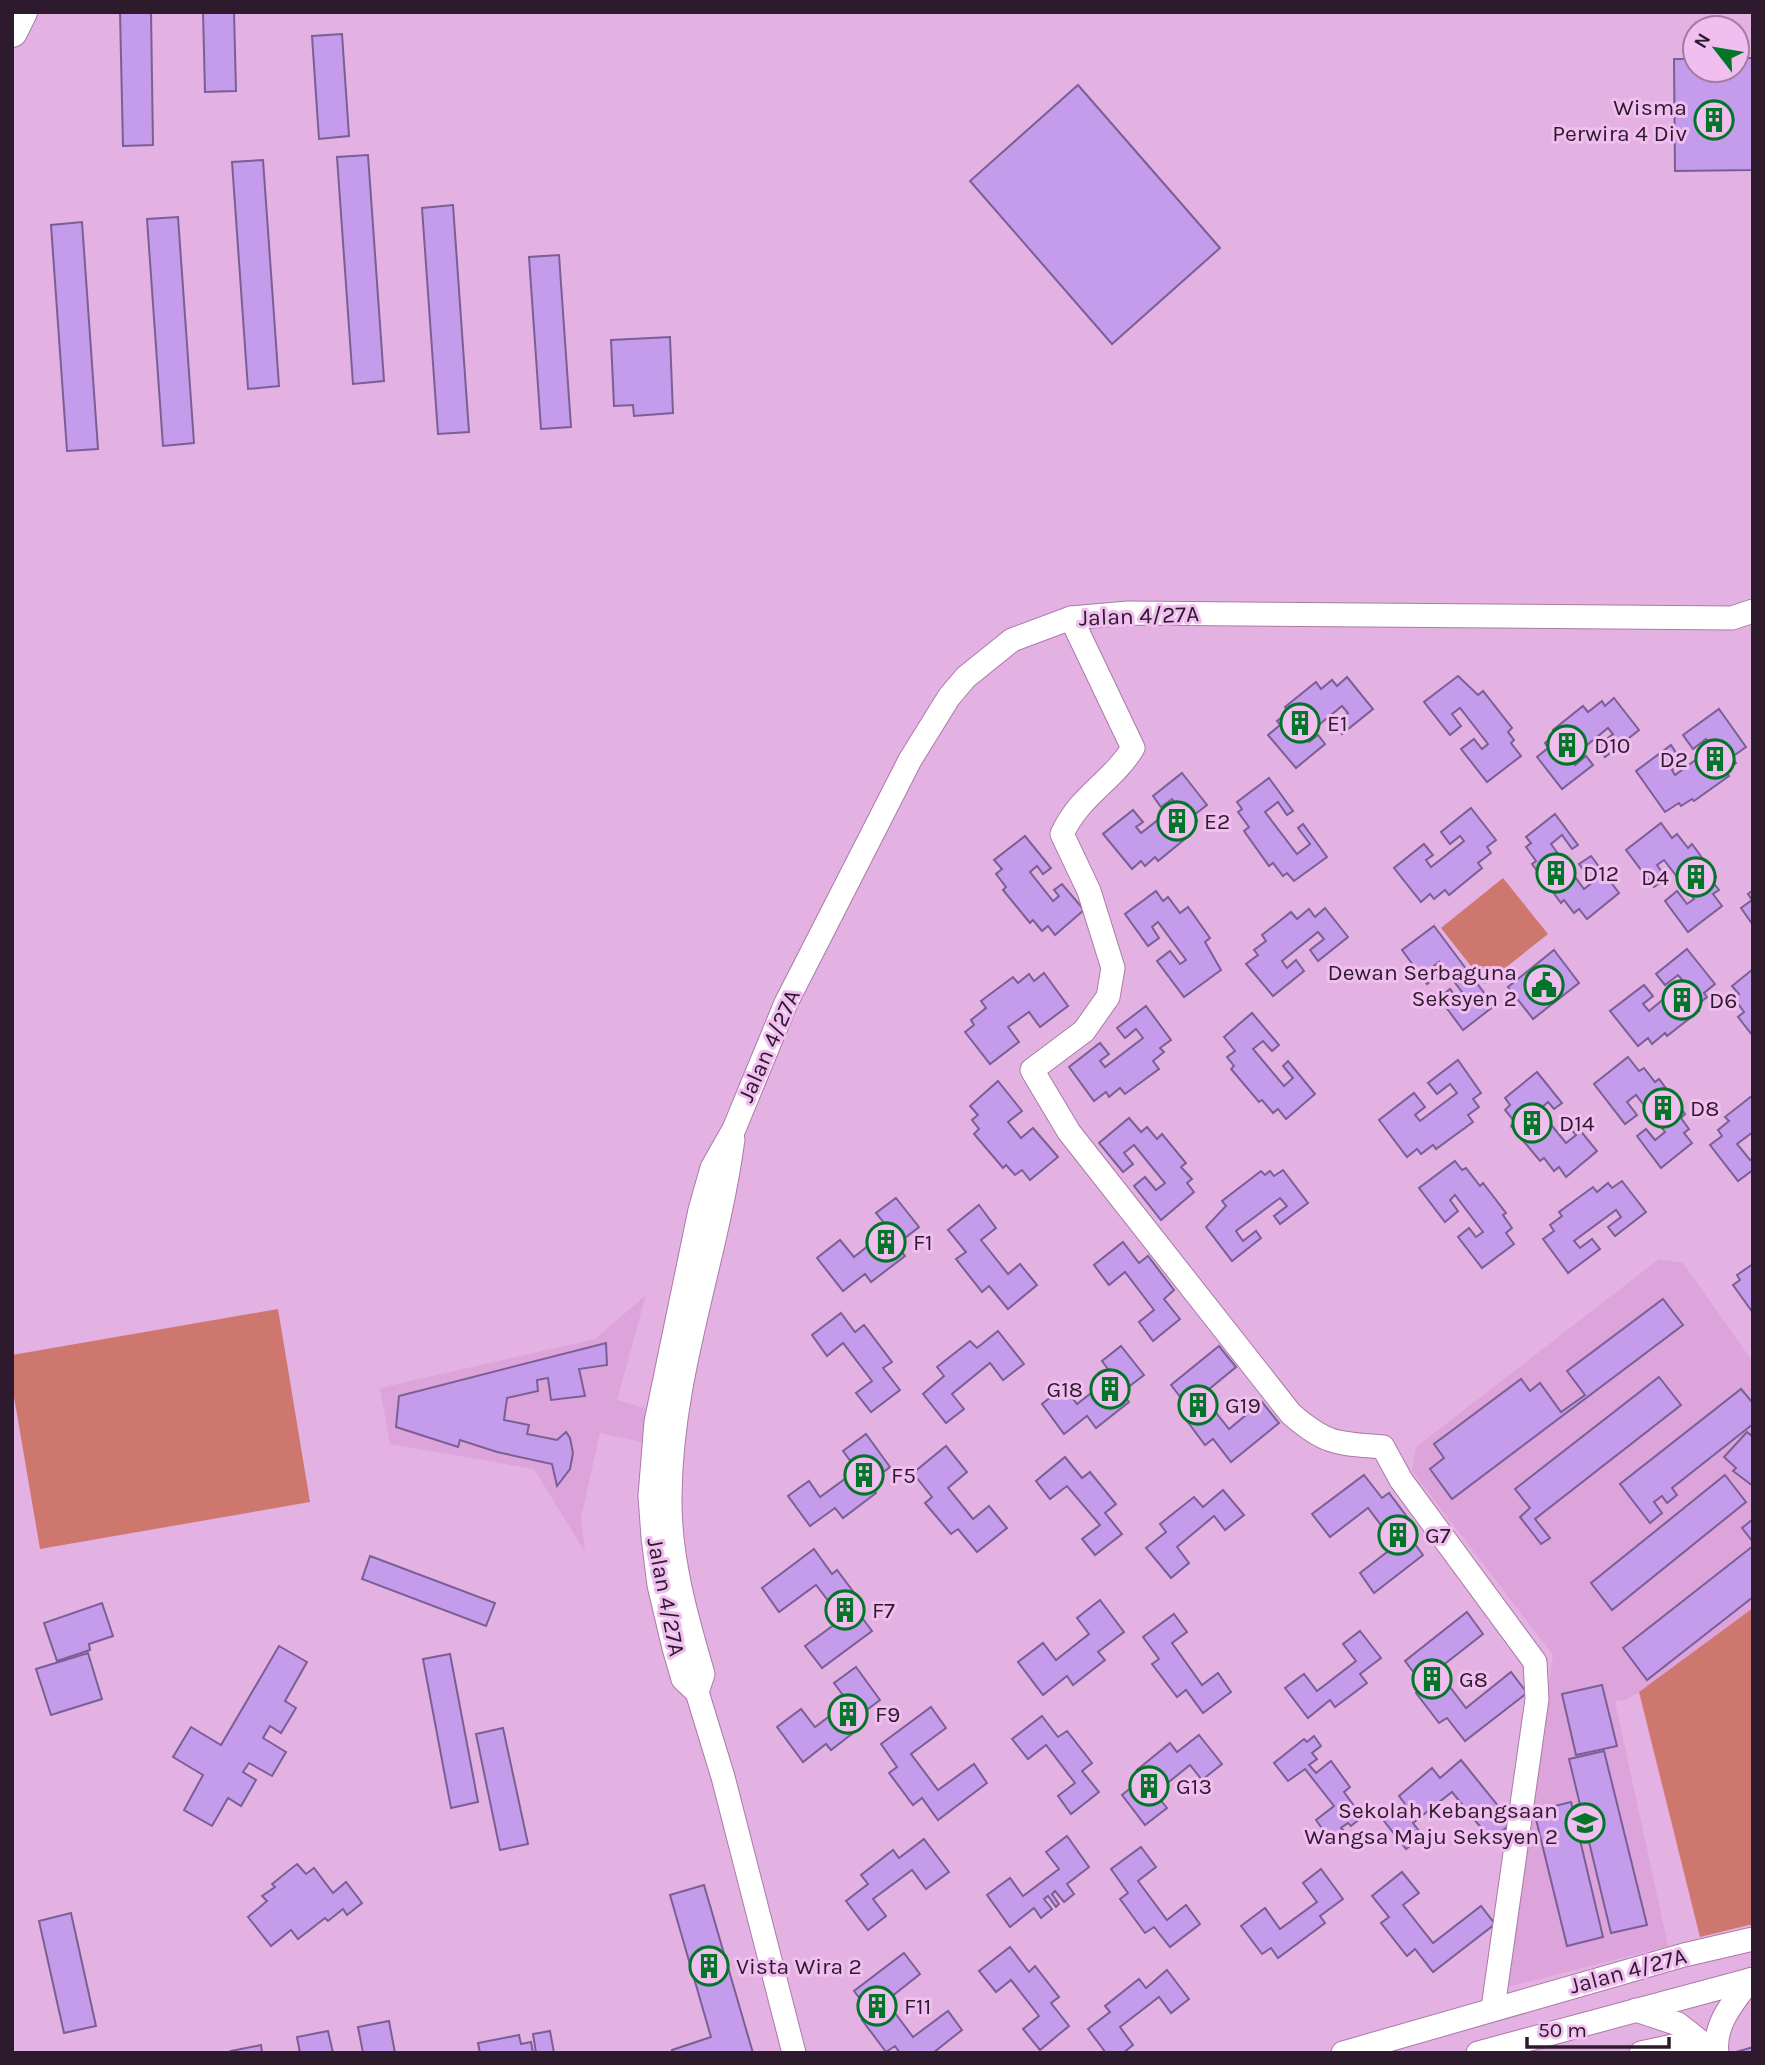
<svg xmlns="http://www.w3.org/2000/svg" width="1765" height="2065" font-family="Karla,sans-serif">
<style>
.built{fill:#dca4db}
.green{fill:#ce776e}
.building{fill:#c49ceb;stroke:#7a5f95;stroke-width:2}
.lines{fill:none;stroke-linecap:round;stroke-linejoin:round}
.minor-casing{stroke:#aa7aa9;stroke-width:25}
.major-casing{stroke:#aa7aa9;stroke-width:32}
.minor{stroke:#fff;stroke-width:23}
.major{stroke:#fff;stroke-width:30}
.labels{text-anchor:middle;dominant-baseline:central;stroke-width:6;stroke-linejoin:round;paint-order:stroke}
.poi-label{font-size:23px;fill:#2d1a2d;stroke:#f1bef0;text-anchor:start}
.street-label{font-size:23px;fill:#2d1a2d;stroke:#f1bef0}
</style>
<rect width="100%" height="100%" fill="#e4b1e3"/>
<g class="built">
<path d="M1659,1259l24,4 70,99v246l-114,84 -14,8 -10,1 53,245 -164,42 49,-333 -141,-184 4,-24z"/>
<path d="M646,1295l-29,105 28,8 -3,34 -42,-9 -19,85 4,34 -51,-83 -144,-25 -10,-56 215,-49z"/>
</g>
<g class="green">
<path d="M1503,878l45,56 -63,50 -44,-56z"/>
<path d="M278,1309l32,193 -270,47 -28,-164v-30z"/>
<path d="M1753,1608v316l-53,13 -61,-245z"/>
</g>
<g class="building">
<path d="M120,12h31l2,133 -30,1z"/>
<path d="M203,12h31l2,79 -31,1z"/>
<path d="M342,34l7,102 -30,3 -7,-103z"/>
<path d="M1737,58h16v112l-78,1 -1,-112h21v11h42z"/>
<path d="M1078,85l142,163 -108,96 -142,-163z"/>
<path d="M368,155l16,226 -31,3 -16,-227z"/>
<path d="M263,160l16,226 -31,3 -16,-227z"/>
<path d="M453,205l16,227 -31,2 -16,-226z"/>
<path d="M178,217l16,226 -31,3 -16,-227z"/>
<path d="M82,222l16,227 -31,2 -16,-226z"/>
<path d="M559,255l12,172 -30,2 -12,-172z"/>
<path d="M670,337l3,76 -39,3 -1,-11 -19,1 -3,-66z"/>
<path d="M1458,676l20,19 5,-4 29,37 -4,4 6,8 -3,3 10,13 -34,26 -26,-33 13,-10 8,10 6,-5 -28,-36 -8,6 9,12 -11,9 -26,-33z"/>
<path d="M1347,677l26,32 -31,25 -8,-10 14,-11 -6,-7 -38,31 5,5 9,-7 7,9 -29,24 -28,-33 12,-10 -3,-4 11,-9 -3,-5 31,-25 5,7 11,-9 5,6z"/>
<path d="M1614,698l25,32 -34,27 -8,-10 16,-13 -5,-6 -38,31 5,6 11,-9 7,9 -31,24 -25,-32 11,-9 -3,-5 11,-9 -3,-4 30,-24 5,6 14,-11 3,5z"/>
<path d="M1719,709l27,38 -14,10 4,6 -10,8 3,5 -35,25 -2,-2 -11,7 -2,-3 -14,9 -29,-41 35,-26 11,17 -10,8 3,5 37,-27 -6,-9 -13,10 -10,-14z"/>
<path d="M1182,773l25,32 -13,10 3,6 -10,8 4,5 -33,27 -3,-4 -10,9 -4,-5 -9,8 -29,-35 30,-24 10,12 -7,5 5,6 36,-28 -5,-6 -11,8 -8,-11z"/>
<path d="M1269,778l24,33 -6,4 -9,-13 -13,10 32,42 13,-10 -12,-16 5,-4 24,33 -33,24 -7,-8 -4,3 -10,-13 -4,3 -25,-35 5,-4 -11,-15 4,-3 -5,-7z"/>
<path d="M1471,808l25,32 -9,7 4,6 -13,10 4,5 -33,27 -4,-5 -11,9 -4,-5 -9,8 -27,-34 30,-24 9,11 -7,5 5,7 33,-26 -4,-5 -10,8 -9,-12z"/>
<path d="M1555,814l23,31 -6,4 -10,-14 -11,9 33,45 9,-7 -14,-18 12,-8 28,37 -32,26 -8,-10 -5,4 -10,-13 -3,3 -29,-39 4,-3 -10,-14 5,-4 -5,-6z"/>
<path d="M1661,823l11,15 5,-4 11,14 4,-4 24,33 -5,3 8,10 -6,4 9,12 -34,26 -23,-31 12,-10 10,13 7,-5 -30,-39 -7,5 9,13 -12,9 -28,-37z"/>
<path d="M1025,836l26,32 -8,6 -6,-8 -7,6 23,29 6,-5 -5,-6 8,-6 22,26 -29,25 -7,-9 -6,5 -9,-11 -3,3 -27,-33 3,-3 -10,-13 6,-5 -8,-9z"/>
<path d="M1753,890v35l-12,-17 11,-8 -4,-6z"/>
<path d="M1156,891l7,10 5,-4 12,16 8,-6 22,31 -5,4 16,28 -37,27 -27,-36 13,-10 10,13 6,-4 -28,-38 -6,5 7,11 -11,8 -23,-32z"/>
<path d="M1325,908l23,29 -30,24 -8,-11 14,-11 -6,-7 -36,29 5,7 9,-8 8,11 -31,25 -27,-32 12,-9 -4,-5 12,-9 -4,-6 29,-23 6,7 12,-10 6,8z"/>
<path d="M1434,926l60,80 -31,24 -24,-32 11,-9 6,8 6,-5 -23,-30 -5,4 6,8 -13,10 -25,-34z"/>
<path d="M1687,949l28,35 -11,9 3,4 -11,9 3,5 -32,25 -2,-3 -13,11 -4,-6 -10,8 -28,-35 34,-26 9,11 -10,8 6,7 35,-29 -6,-7 -13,10 -9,-11z"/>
<path d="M1554,950l25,33 -46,36 -25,-32z"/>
<path d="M1753,969v67l-15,-19 6,-5 -10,-14 5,-4 -7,-8z"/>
<path d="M1044,973l24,33 -28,21 -11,-15 -21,15 11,15 -29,22 -25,-32 9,-7 -3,-5 15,-12 -5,-7 32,-24 5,6 11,-9 5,7z"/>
<path d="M1146,1006l25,34 -11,8 4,4 -11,9 6,8 -34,25 -5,-6 -11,9 -3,-5 -12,9 -25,-34 31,-24 9,11 -9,7 5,6 38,-29 -7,-9 -11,9 -8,-10z"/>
<path d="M1252,1013l27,32 -7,6 -9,-10 -10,8 31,37 9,-8 -10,-12 5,-5 27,33 -29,25 -8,-10 -5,4 -11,-13 -3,2 -28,-33 3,-3 -7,-9 8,-6 -11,-14z"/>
<path d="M1628,1057l11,14 5,-3 11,14 4,-3 26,35 -4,4 8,11 -5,4 8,10 -31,25 -24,-32 9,-7 9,11 10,-8 -29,-37 -9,7 10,13 -12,9 -31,-40z"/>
<path d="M1458,1060l23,33 -8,6 6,8 -11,8 5,7 -37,27 -3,-4 -12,9 -4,-5 -10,8 -28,-37 35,-27 11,14 -10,8 5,6 37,-28 -7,-9 -13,10 -9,-11z"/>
<path d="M1537,1072l25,31 -8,6 -6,-7 -9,8 27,33 10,-8 -6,-7 5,-4 22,27 -31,26 -7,-10 -5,4 -10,-13 -4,3 -29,-35 4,-4 -10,-12 5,-5 -5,-7z"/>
<path d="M998,1081l24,30 -14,11 13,16 12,-10 25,29 -28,23 -8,-10 -7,5 -9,-10 -3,3 -29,-34 5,-5 -7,-9 6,-5 -8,-9z"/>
<path d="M1753,1095v37l-16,12 13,16 3,-2v12l-15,11 -28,-36 12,-9 -4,-6 11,-9 -4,-4z"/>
<path d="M1129,1118l12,14 6,-5 10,12 5,-5 24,29 -5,4 11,12 -5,4 7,9 -33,28 -27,-34 11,-9 11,13 9,-7 -31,-38 -10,8 9,11 -10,8 -24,-29z"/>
<path d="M1455,1161l7,9 4,-2 14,18 3,-3 23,30 -3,2 9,13 -6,5 8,11 -32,24 -24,-31 11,-9 7,9 7,-5 -28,-37 -5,5 8,11 -13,11 -26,-34z"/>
<path d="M1283,1170l25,33 -28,21 -6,-8 13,-10 -7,-8 -44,33 7,10 13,-10 5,7 -29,23 -26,-34 20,-21 -4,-5 39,-30 4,4 5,-4 4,5z"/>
<path d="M1622,1181l24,31 -31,24 -7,-9 13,-10 -5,-7 -42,31 6,7 12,-9 8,10 -32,24 -25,-34 11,-8 -4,-6 12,-9 -3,-4 34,-25 4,5 11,-9 4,5z"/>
<path d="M896,1198l23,29 -23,18 9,11 -34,26 -6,-8 -22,17 -26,-33 23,-18 14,17 35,-28 -13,-16z"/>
<path d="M979,1205l17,23 -15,12 27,34 12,-10 17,21 -29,24 -19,-23 -7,6 -26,-33 10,-7 -18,-22z"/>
<path d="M1123,1242l16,21 9,-7 26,34 -10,9 16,20 -27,22 -14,-19 15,-12 -29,-38 -16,13 -15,-20z"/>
<path d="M1753,1264v49l-20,-28 7,-5 -3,-5z"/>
<path d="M1663,1299l20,26 -231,174 -22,-30 14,-11 -10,-14 87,-65 9,12 10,-8 21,29 24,-17 -18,-24z"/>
<path d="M841,1313l14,19 9,-7 28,37 -9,6 17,22 -29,22 -15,-19 16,-12 -29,-38 -16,13 -15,-21z"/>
<path d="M998,1331l26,33 -21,16 -13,-17 -38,31 12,15 -18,14 -23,-29 21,-18 -7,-9 33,-26 7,7z"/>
<path d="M606,1343l1,22 -28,4 6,27 -34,4 -3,-22 -11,2 1,11 -31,7 -3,22 25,5 -2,9 30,6 9,-8 4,6 3,15 -3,16 -13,17 -5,-22 -55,-12 -37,-12 -2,7 -62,-20 3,-31z"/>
<path d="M1121,1346l23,29 -22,17 7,10 -33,26 -9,-12 -23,18 -22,-30 22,-17 13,17 36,-28 -11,-15z"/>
<path d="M1219,1346l17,21 -34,28 27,34 33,-27 17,21 -48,39 -18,-23 -8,6 -24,-32 7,-6 -17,-22z"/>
<path d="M1659,1377l22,28 -146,114 15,19 -9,6 -21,-27 10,-9 -15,-19z"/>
<path d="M1741,1389l12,14v21l-81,64 5,7 -10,8 -5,-7 -8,6 8,11 -12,10 -30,-39z"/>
<path d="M1747,1432l6,5v49l-20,-15 3,-3 -12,-11z"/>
<path d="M866,1434l24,33 -21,16 7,10 -33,25 -8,-10 -25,18 -22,-30 21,-15 11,16 37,-27 -14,-19z"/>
<path d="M946,1446l21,26 -19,16 25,31 16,-13 18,22 -30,24 -19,-23 -7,5 -26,-31 7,-6 -19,-24z"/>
<path d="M1065,1457l17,21 8,-6 26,32 -11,9 17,21 -27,21 -13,-16 18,-14 -33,-39 -17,13 -14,-18z"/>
<path d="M1364,1475l18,23 7,-5 25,33 -8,6 17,23 -49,38 -14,-20 36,-28 -28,-37 -38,29 -18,-23z"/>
<path d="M1725,1475l21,27 -134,108 -21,-27z"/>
<path d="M1223,1490l21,25 -19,15 -11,-14 -37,31 12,16 -18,15 -25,-30 20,-16 -6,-8 34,-27 9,10z"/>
<path d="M1753,1519v23l-11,-14z"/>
<path d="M1753,1546v51l-106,83 -24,-32z"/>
<path d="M814,1549l18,25 5,-4 24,32 -7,5 18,24 -50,37 -17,-22 37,-27 -26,-34 -37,27 -17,-24z"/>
<path d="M370,1556l125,47 -9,23 -124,-47z"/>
<path d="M1100,1600l24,32 -26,20 7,8 -32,25 -6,-9 -24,19 -25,-33 25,-19 13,17 33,-26 -12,-16z"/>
<path d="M102,1603l11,33 -24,8 1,6 -33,11 -13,-38z"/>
<path d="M1467,1612l16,22 -46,36 29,38 45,-36 16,21 -62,48 -18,-23 -8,5 -23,-30 8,-7 -19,-25z"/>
<path d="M1174,1614l13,18 -15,11 30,42 16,-12 13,19 -28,21 -17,-23 -9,7 -25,-33 7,-5 -16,-22z"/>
<path d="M1360,1631l21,27 -21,16 7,9 -32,24 -5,-7 -22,18 -23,-30 19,-14 13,17 39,-30 -13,-17z"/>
<path d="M279,1646l28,16 -22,39 11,7 -15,25 -11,-7 -7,12 23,14 -14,24 -23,-13 -6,9 13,8 -15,26 -13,-8 -16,28 -28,-16 19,-35 -30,-18 18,-30 30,18z"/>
<path d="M88,1653l14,46 -51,16 -15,-46z"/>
<path d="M450,1654l28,148 -27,6 -28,-149z"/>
<path d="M856,1667l24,33 -24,18 6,8 -31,24 -5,-6 -23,18 -26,-35 24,-18 14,18 33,-25 -14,-19z"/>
<path d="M1602,1685l15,61 -41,9 -14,-61z"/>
<path d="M931,1707l15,21 -35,26 27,36 36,-26 13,19 -49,37 -16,-22 -9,7 -24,-32 8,-6 -16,-23z"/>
<path d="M1042,1716l16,21 9,-6 25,32 -10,8 17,21 -28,22 -13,-18 17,-13 -29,-38 -18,14 -16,-20z"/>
<path d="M503,1728l25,116 -28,6 -24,-116z"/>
<path d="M1199,1735l23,29 -20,16 -12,-15 -35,28 12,15 -22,17 -23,-30 21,-17 -6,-8 33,-27 7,9z"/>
<path d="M1314,1736l7,10 -9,7 5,6 -8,6 7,8 15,-12 19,26 -6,5 18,25 -11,9 -3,-3 -7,5 3,3 -13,10 -15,-21 18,-14 -29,-37 -17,12 -14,-18 30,-24 3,3z"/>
<path d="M1604,1751l43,174 -36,8 -42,-174z"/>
<path d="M1461,1760l51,63 -21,17 -39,-48 -39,31 10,13 -17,13 -22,-28 21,-17 -6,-8 33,-28 8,10z"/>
<path d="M1571,1802l32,135 -36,9 -33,-135z"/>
<path d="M1067,1836l22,31 -22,17 7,10 -10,8 -9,-11 -3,3 7,10 -3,3 -8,-11 -4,3 8,10 -11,9 -7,-10 -24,19 -23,-32 23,-17 13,18 36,-27 -13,-17z"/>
<path d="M924,1839l25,33 -23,17 -14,-19 -39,29 13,17 -18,14 -22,-29 22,-17 -7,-9 32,-25 6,8z"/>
<path d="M1141,1847l15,20 -18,14 29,39 19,-15 14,19 -30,23 -16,-20 -9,6 -25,-34 8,-6 -17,-24z"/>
<path d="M297,1864l9,10 8,-6 19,25 13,-11 16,21 -15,12 -4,-6 -15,12 -3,-3 -27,21 -7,-9 -20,16 -23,-29 19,-16 -5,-5 13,-9 -3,-3z"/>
<path d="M1321,1869l22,30 -23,17 5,7 -47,35 -7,-10 -9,6 -21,-28 24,-18 15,21 37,-27 -14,-19z"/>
<path d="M1402,1872l17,21 -16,12 30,38 48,-37 14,18 -62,48 -18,-23 -8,7 -26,-33 8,-6 -17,-21z"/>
<path d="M704,1885l49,168h-80l-1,-3 39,-13 -41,-142z"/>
<path d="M71,1913l25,113 -32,7 -25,-112z"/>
<path d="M1010,1947l19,25 6,-6 24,31 -8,6 18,23 -29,24 -17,-21 16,-13 -28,-36 -15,12 -17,-21z"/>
<path d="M904,1953l16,21 -34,27 27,36 35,-26 14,19 -29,23h-33l-5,-7 -9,6 -24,-32 9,-7 -17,-22z"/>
<path d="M1167,1970l22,29 -18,14 -12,-16 -39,30 13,18 -10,8h-17l-18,-24 22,-17 -5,-6 34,-27 7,9z"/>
<path d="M389,2021l6,32h-32l-5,-26z"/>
<path d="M328,2031l5,22h-33l-3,-16z"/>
<path d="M550,2031l4,22h-18l-3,-19z"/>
<path d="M519,2035l2,9 10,-2 2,11h-53l-2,-10z"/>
<path d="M261,2045l1,8h-30l-1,-2z"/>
<path d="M1753,2047v6h-17v-1z"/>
</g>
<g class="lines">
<g class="minor-casing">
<g id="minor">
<path d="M1071,618l62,130c-21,34 -53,47 -71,86l27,57 24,77 -5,29 -24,34 -52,39 37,62 222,282c36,31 45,29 92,33l18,33 134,182 2,37 -44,309"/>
<path d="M697,1692l6,-18c-17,-58 -34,-118 -33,-178 1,-123 47,-237 63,-357"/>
<path d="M1636,2010l42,14 37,29"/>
<path d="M794,2053l-71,-276 -26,-85 -14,-13 -9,-31 -15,-63 -6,-48 -3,-41 6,-74 44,-212 12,-42 22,-39 52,-126 124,-243 39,-63 17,-20 46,-37 59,-22 57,-5 604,5 21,-7"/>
<path d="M1343,2053l341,-98 69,-16"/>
<path d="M1478,2053l275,-74"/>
<path d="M1641,2053l32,-7 12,7"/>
<path d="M1717,2053c-4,-28 17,-52 33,-73"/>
</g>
</g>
<g class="major-casing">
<path id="major" d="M12,32l10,-20"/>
</g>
<use href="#minor" class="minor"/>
<use href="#major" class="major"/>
</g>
<defs>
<g id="building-ring" transform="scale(2.0125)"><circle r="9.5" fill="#f1bef0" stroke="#037528" stroke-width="1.5"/><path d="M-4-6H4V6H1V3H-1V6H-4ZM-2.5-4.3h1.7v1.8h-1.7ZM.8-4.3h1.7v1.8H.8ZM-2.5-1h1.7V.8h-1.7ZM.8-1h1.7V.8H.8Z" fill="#037528"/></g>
<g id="civic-ring" transform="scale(2.0125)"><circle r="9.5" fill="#f1bef0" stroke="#037528" stroke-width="1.5"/><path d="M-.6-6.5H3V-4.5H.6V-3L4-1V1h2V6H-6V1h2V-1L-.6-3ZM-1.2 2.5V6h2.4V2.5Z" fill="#037528"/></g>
<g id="school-ring" transform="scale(2.0125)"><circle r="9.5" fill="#f1bef0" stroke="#037528" stroke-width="1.5"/><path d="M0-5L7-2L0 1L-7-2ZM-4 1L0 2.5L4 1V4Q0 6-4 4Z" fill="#037528"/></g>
</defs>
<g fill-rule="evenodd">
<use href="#building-ring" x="1714" y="120"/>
<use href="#building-ring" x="1300" y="723"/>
<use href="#building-ring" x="1567" y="745"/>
<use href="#building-ring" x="1715" y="759"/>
<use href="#building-ring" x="1177" y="821"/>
<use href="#building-ring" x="1556" y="873"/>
<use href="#building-ring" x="1696" y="877"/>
<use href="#civic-ring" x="1544" y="985"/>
<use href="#building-ring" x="1682" y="1000"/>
<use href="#building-ring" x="1663" y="1108"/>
<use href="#building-ring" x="1532" y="1123"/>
<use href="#building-ring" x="886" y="1242"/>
<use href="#building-ring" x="1110" y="1389"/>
<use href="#building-ring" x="1198" y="1405"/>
<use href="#building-ring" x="864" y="1475"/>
<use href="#building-ring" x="1398" y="1535"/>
<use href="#building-ring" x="845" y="1610"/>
<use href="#building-ring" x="1432" y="1679"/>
<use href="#building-ring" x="848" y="1714"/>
<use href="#building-ring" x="1149" y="1786"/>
<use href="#school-ring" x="1585" y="1823"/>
<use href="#building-ring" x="709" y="1966"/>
<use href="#building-ring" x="877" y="2006"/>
</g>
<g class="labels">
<g class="poi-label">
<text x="1687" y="107" text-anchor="end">Wisma<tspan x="1687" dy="26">Perwira 4 Div</tspan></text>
<text x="1327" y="723">E1</text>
<text x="1594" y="745">D10</text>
<text x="1688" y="759" text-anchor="end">D2</text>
<text x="1204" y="821">E2</text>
<text x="1583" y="873">D12</text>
<text x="1669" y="877" text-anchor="end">D4</text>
<text x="1517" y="972" text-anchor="end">Dewan Serbaguna<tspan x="1517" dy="26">Seksyen 2</tspan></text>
<text x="1709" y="1000">D6</text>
<text x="1690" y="1108">D8</text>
<text x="1559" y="1123">D14</text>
<text x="913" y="1242">F1</text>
<text x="1083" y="1389" text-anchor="end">G18</text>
<text x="1225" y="1405">G19</text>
<text x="891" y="1475">F5</text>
<text x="1425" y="1535">G7</text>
<text x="872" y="1610">F7</text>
<text x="1459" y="1679">G8</text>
<text x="875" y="1714">F9</text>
<text x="1176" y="1786">G13</text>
<text x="1558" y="1810" text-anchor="end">Sekolah Kebangsaan<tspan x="1558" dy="26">Wangsa Maju Seksyen 2</tspan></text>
<text x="736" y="1966">Vista Wira 2</text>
<text x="904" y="2006">F11</text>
</g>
<g class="street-label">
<text transform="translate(1139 616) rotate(-2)">Jalan 4/27A</text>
<text transform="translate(769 1046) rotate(-66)">Jalan 4/27A</text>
<text transform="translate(666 1597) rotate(79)">Jalan 4/27A</text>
<text transform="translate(1628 1971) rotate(-15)">Jalan 4/27A</text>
</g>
</g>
<rect width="1765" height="2065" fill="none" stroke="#2d1a2d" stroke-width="28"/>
<g transform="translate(1716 49) rotate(301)"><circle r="33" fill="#f1bef0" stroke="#a37ca2" stroke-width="2"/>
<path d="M0-5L12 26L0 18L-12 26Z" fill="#037528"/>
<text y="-10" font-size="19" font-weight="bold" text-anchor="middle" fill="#2d1a2d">N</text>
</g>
<path d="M1527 2037v10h142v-10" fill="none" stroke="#2d1a2d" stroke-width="3.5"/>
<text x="1538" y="2037" font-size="21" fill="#2d1a2d" stroke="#f1bef0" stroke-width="5" paint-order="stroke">50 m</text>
</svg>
